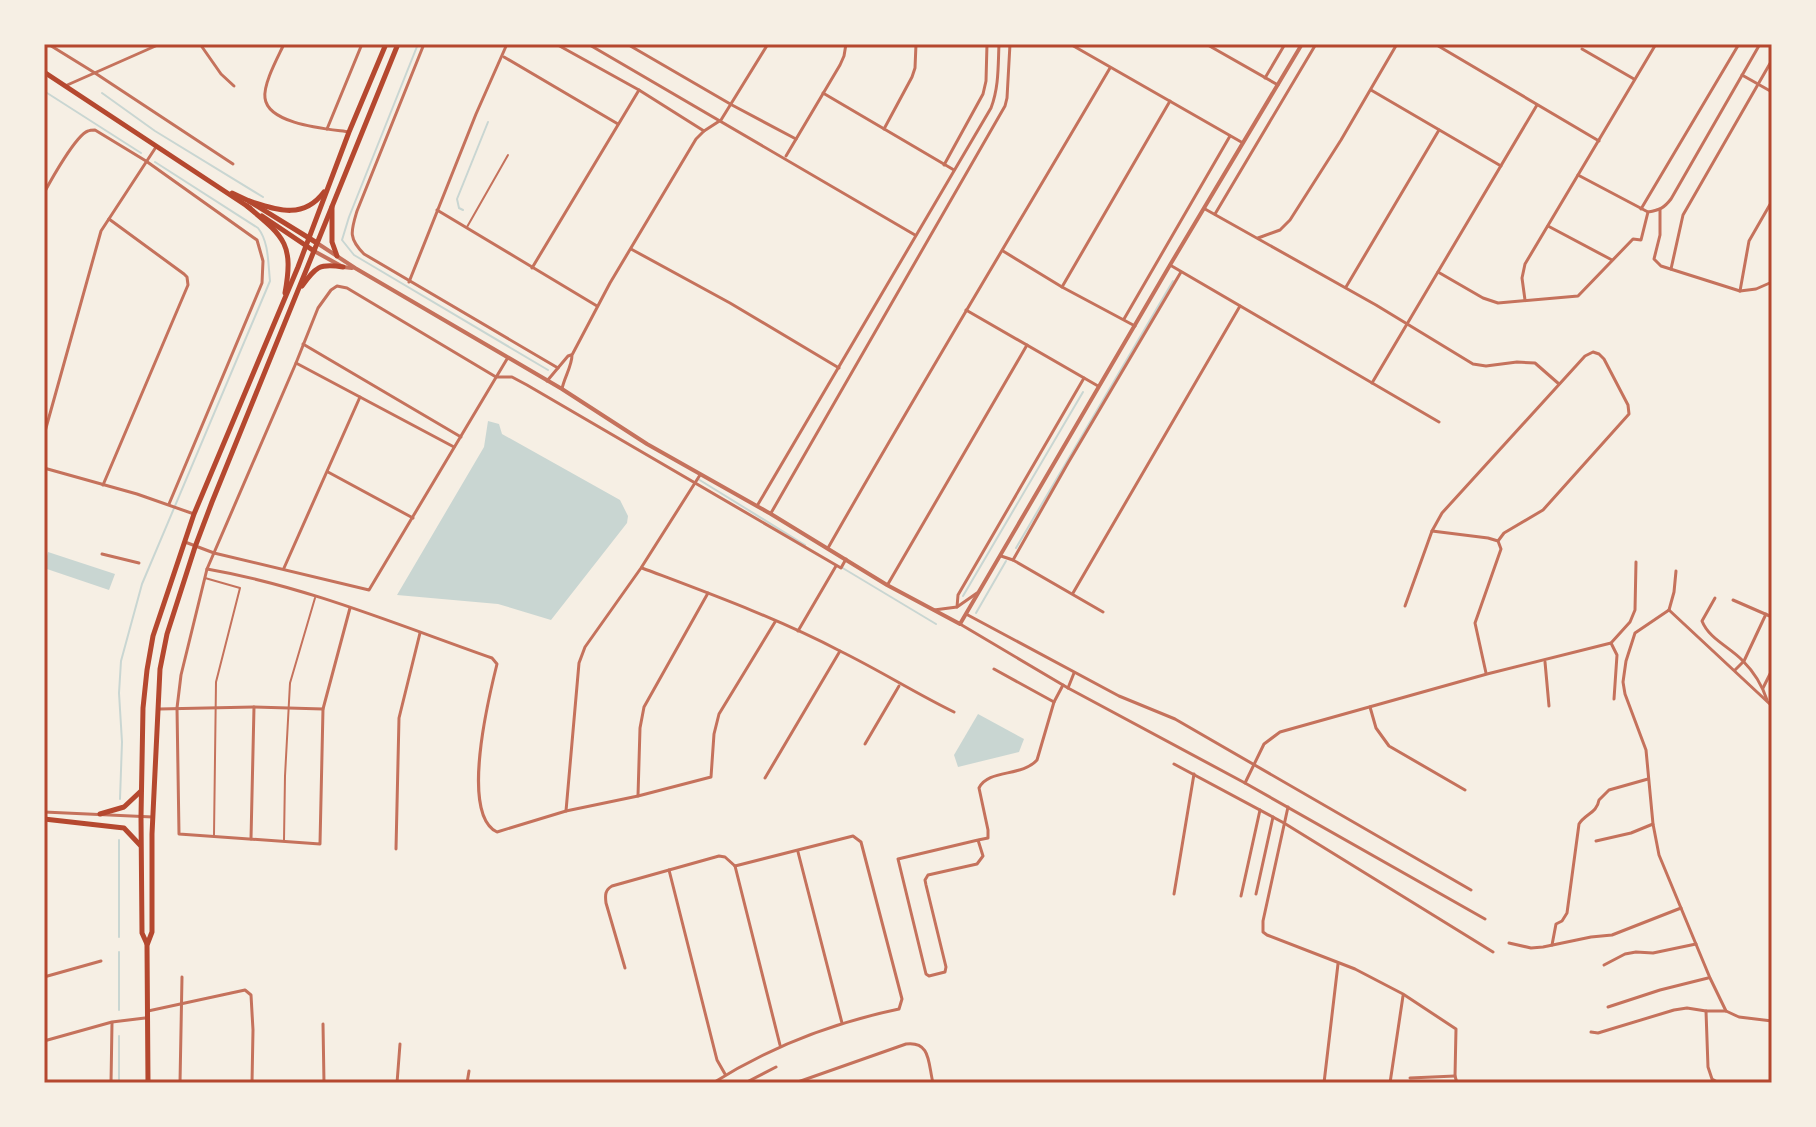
<svg xmlns="http://www.w3.org/2000/svg" width="1816" height="1127" font-family="'Open Sans',sans-serif">
<style>
.water{fill:#c9d6d2}
.lines{fill:none;stroke-linecap:round;stroke-linejoin:round}
.stream{stroke:#c9d6d2;stroke-width:2}
.service{stroke:#c5725c;stroke-width:2}
.minor{stroke:#c5725c;stroke-width:3}
.tertiary{stroke:#c5725c;stroke-width:4}
.secondary{stroke:#b5482f;stroke-width:5}
.primary{stroke:#b5482f;stroke-width:5}
.neatline{fill:none;stroke:#b5482f;stroke-width:3}
</style>
<rect width="100%" height="100%" fill="#f6efe4"/>
<g class="water">
<path d="M488,421l11,3 3,10 118,66 8,16 -1,7 -76,97 -53,-16 -101,-9 87,-148z"/>
<path d="M48,552l67,22 -6,16 -65,-22z"/>
<path d="M978,714l46,25 -5,13 -61,15 -4,-12z"/>
</g>
<g class="lines">
<g class="stream">
<path d="M418,44l-69,173 -7,23 12,15 194,115"/>
<path d="M44,91l97,62"/>
<path d="M102,93l53,38 108,66"/>
<path d="M463,210l-4,-2 -2,-9 31,-77"/>
<path d="M698,479l107,66"/>
<path d="M1016,548l157,-267"/>
<path d="M841,567l95,57"/>
<path d="M963,596l120,-204"/>
<path d="M976,613l30,-52"/>
<path d="M120,799l2,-57 -3,-49 2,-32 21,-77 128,-303c-2,-18 -1,-39 -12,-53l-103,-66"/>
<path d="M119,840v97"/>
<path d="M119,1010v-58"/>
<path d="M119,1036v47"/>
</g>
<g class="service">
<path d="M467,227l41,-72"/>
<path d="M205,578l35,10 -24,94 -2,153"/>
<path d="M284,840l1,-64 5,-93 25,-85"/>
</g>
<g class="minor">
<path d="M48,44l47,29 138,91"/>
<path d="M200,44l21,30 13,12"/>
<path d="M284,44c-6,13 -21,40 -19,54 3,27 64,31 84,34"/>
<path d="M424,44l-67,167c-6,20 -9,27 7,43l194,114"/>
<path d="M556,44l83,46 65,41"/>
<path d="M588,44l327,191"/>
<path d="M627,44l105,61 64,34"/>
<path d="M1070,44l173,99"/>
<path d="M1206,44l72,41"/>
<path d="M1435,44l164,97"/>
<path d="M1582,49l52,30"/>
<path d="M504,57l114,67"/>
<path d="M1742,75l30,17"/>
<path d="M1265,78l20,-34"/>
<path d="M65,86l95,-42"/>
<path d="M1371,90l130,76"/>
<path d="M823,93l131,77"/>
<path d="M327,129l35,-85"/>
<path d="M884,129l28,-52 3,-9 1,-24"/>
<path d="M786,156l54,-91 4,-9 2,-12"/>
<path d="M944,165l39,-71 3,-13 1,-37"/>
<path d="M1578,175l70,37"/>
<path d="M44,193c7,-13 32,-58 44,-62 2,-1 4,-1 7,-1l51,31 111,79 6,21 -1,22 -93,221"/>
<path d="M1205,209l171,96 97,59 13,2 31,-4 18,1 24,21"/>
<path d="M1641,209l98,-165"/>
<path d="M437,210l160,96"/>
<path d="M1660,210v25l-6,24 7,7 79,25 16,-2 16,-7"/>
<path d="M1215,214l101,-170"/>
<path d="M1548,226l64,34"/>
<path d="M1258,238l22,-8 10,-10 51,-80 56,-96"/>
<path d="M631,249l99,54 109,65"/>
<path d="M1003,251l59,36 73,39"/>
<path d="M1170,265l269,157"/>
<path d="M532,268l107,-178"/>
<path d="M1671,269l12,-54 89,-155"/>
<path d="M1438,272l45,26 15,5 80,-7 55,-57 8,1 7,-28c12,-2 16,-4 23,-13l89,-155"/>
<path d="M409,282l67,-168 31,-70"/>
<path d="M1062,287l108,-186"/>
<path d="M1346,287l93,-157"/>
<path d="M1740,291l9,-50 23,-40"/>
<path d="M1525,300l-3,-22 3,-14 131,-220"/>
<path d="M966,310l132,76"/>
<path d="M1124,319l106,-183"/>
<path d="M303,344l158,93"/>
<path d="M296,363l158,84"/>
<path d="M547,381l21,-25 3,-1"/>
<path d="M1372,383l165,-278"/>
<path d="M562,389c2,-11 10,-23 10,-34l38,-72 86,-144 8,-8 17,-11 47,-76"/>
<path d="M44,435l57,-204 55,-84"/>
<path d="M44,468l93,26 57,20"/>
<path d="M328,472l85,46"/>
<path d="M103,485l85,-200 -1,-8 -3,-3 -75,-55"/>
<path d="M757,506l234,-398c8,-21 7,-42 8,-64"/>
<path d="M771,513l234,-407 2,-8 3,-54"/>
<path d="M1432,531l10,-18 143,-157 8,-4 6,2 5,5 24,46 1,9 -86,96 -39,23 -6,8"/>
<path d="M185,542l29,11 155,37 138,-231"/>
<path d="M828,548c92,-162 188,-320 282,-480"/>
<path d="M102,554l37,9"/>
<path d="M1001,556l12,4 90,52"/>
<path d="M1013,560l55,-97 113,-191"/>
<path d="M284,568l76,-171"/>
<path d="M642,568c66,25 135,50 198,83 39,19 75,42 114,61"/>
<path d="M207,569c98,17 191,56 285,89l5,6c-8,32 -37,150 0,168l69,-21 72,-15 73,-19 3,-43 5,-20 56,-92"/>
<path d="M888,584l139,-239"/>
<path d="M1073,593l167,-287"/>
<path d="M1715,598l-13,23c7,18 28,26 41,40 11,11 19,24 24,39"/>
<path d="M1733,600l39,17"/>
<path d="M1405,606l27,-75 56,7 10,3 3,8 -26,74 11,50"/>
<path d="M957,607l1,-12 126,-217"/>
<path d="M350,608l-27,101 -3,135 -141,-10 -2,-126 4,-33 26,-106 89,-206 22,-55 13,-18 6,-4 10,2 149,89h16l15,8 314,183 5,-9"/>
<path d="M934,610l23,-3 20,-14"/>
<path d="M1669,610l-34,23 -9,28 -3,21 2,12 21,56 7,74 6,31 51,123 16,33"/>
<path d="M1669,610l103,96"/>
<path d="M1669,610l5,-18 2,-21"/>
<path d="M966,614l153,82 56,23 296,171"/>
<path d="M960,624l108,64 177,95 240,136"/>
<path d="M798,631l38,-65"/>
<path d="M1611,643l6,12 -3,44"/>
<path d="M1545,662l4,44"/>
<path d="M994,669l60,33"/>
<path d="M1735,670l9,-9 22,-47"/>
<path d="M1068,688l6,-15"/>
<path d="M1763,688l9,-18"/>
<path d="M1370,707l6,21 13,18 76,44"/>
<path d="M159,709l95,-2 69,2"/>
<path d="M865,744l34,-58"/>
<path d="M1174,764l110,59 209,129"/>
<path d="M765,778l75,-127"/>
<path d="M1245,783l19,-39 16,-12 207,-58 124,-31 19,-21 5,-12 1,-48"/>
<path d="M638,796l2,-68 4,-21 64,-114"/>
<path d="M1288,807l-25,114v11l4,3 88,34 48,25 53,35 -1,47 2,7"/>
<path d="M566,811l13,-148 6,-16 56,-79 59,-93"/>
<path d="M44,812l109,5"/>
<path d="M251,839l3,-132"/>
<path d="M978,840l-80,19 28,115 3,2 16,-4 1,-5 -20,-82 -1,-5 3,-5 49,-11 6,-8 -5,-16 10,-2v-8l-9,-42c9,-19 43,-11 58,-28l17,-58 9,-17"/>
<path d="M1596,841l35,-8 22,-9"/>
<path d="M396,849l3,-131 21,-85"/>
<path d="M798,852l44,171"/>
<path d="M735,866l45,179"/>
<path d="M669,870l48,190 8,14"/>
<path d="M1174,894l20,-120"/>
<path d="M1256,894l17,-77"/>
<path d="M1241,896l19,-86"/>
<path d="M1509,943l22,5 12,-1 48,-10 21,-2 69,-27"/>
<path d="M1552,945l4,-21 6,-3 5,-8 12,-89c6,-10 18,-11 20,-24l10,-10 39,-11"/>
<path d="M1604,965l21,-11 11,-2 17,1 43,-9"/>
<path d="M625,968l-19,-65c-1,-8 -1,-13 6,-17l107,-30 6,1 10,9"/>
<path d="M44,977l57,-16"/>
<path d="M1608,1007l52,-17 48,-12"/>
<path d="M148,1011l97,-21 6,5 2,35 -1,53"/>
<path d="M1706,1011l2,56 4,12 7,4"/>
<path d="M323,1024l1,59"/>
<path d="M1591,1032l7,1 76,-23 13,-2 19,3h20l13,6 33,4"/>
<path d="M44,1041l68,-19 33,-4"/>
<path d="M1410,1078l45,-2"/>
<path d="M111,1083l1,-60"/>
<path d="M180,1083l2,-106"/>
<path d="M397,1083l3,-39"/>
<path d="M467,1083l2,-12"/>
<path d="M713,1083c57,-36 119,-60 186,-74l3,-10 -41,-157 -8,-6 -118,30"/>
<path d="M745,1083l31,-16"/>
<path d="M795,1083l111,-39c25,-3 22,19 27,39"/>
<path d="M1324,1083l14,-119"/>
<path d="M1390,1083l13,-87"/>
</g>
<g class="tertiary">
<path d="M317,243l38,25 207,121 85,55 124,70 116,71 73,39 210,-359 132,-221"/>
<path d="M314,251l29,16 9,1"/>
</g>
<g class="secondary">
<path d="M44,72l206,136"/>
<path d="M232,193l17,8 68,42"/>
<path d="M262,216l52,35"/>
</g>
<g class="primary">
<path d="M249,201c28,9 54,19 75,-9"/>
<path d="M247,206c37,31 47,37 38,87"/>
<path d="M332,207v35l5,14"/>
<path d="M302,286c14,-19 17,-23 41,-19"/>
<path d="M100,814l24,-7 17,-16"/>
<path d="M44,819l80,9 16,17"/>
<path d="M147,944l-5,-11 -1,-116 2,-109 4,-38 6,-34 41,-122 104,-247 51,-135 37,-88"/>
<path d="M148,1083l-1,-138 5,-13v-98l8,-165 7,-35 28,-87 17,-45 186,-458"/>
</g>
</g>
<rect width="1816" height="1127" fill="none" stroke="#f6efe4" stroke-width="92"/>
<rect x="46" y="46" width="1724" height="1035" class="neatline"/>
</svg>
